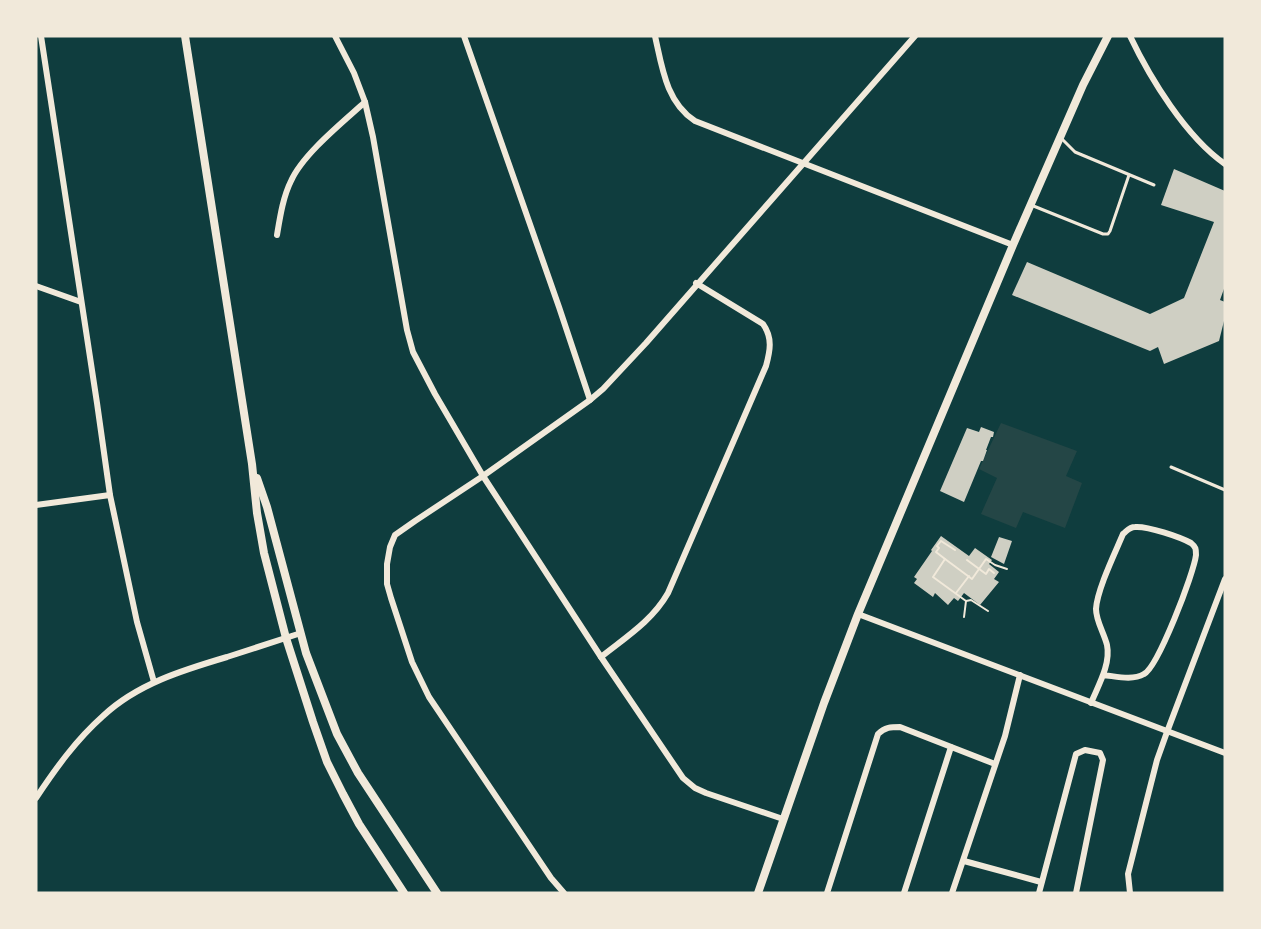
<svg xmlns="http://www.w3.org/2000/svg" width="1261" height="929" font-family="Cabin,sans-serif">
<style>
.green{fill:#244646}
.building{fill:#cfcfc3}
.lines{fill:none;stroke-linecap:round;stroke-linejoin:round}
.path{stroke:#f1e9da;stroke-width:2}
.service{stroke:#f1e9da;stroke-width:3}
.minor{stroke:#f1e9da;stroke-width:6}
.tertiary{stroke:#f1e9da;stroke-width:8}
.secondary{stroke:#f1e9da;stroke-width:8}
</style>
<rect width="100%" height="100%" fill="#0f3d3e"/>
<path class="green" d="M1001,423l76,28 -11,25 16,7 -17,45 -42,-16 -7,16 -35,-14 16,-36 -18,-9z"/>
<g class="building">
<path d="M1174,169l51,22v95l-5,14 5,2v15l-6,24 -55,23 -6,-17 -8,4 -138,-56 15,-33 123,52 34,-16 30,-76 -53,-17z"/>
<path d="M981,427l13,5 -1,5h-2l-5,13h1l-4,11h-2l-17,41 -24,-11 27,-63 12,4z"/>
<path d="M941,536l28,20 6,-8 17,12 -3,4 10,8 -5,7 5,3 -19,23 -16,-12 -6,8 -4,-3 -6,7 -13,-12 -2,4 -19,-14 3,-4 -3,-2 18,-26 -1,-1z"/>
<path d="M999,537l13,4 -8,23 -13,-7z"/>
</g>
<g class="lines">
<g class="path">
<path d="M945,559l-9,-7 3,-4 -2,-2 4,-5 14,9"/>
<path d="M967,560l19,14 3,-5 5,4"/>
<path d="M956,593l13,-17"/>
<path d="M966,601l5,-1 17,11"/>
<path d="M964,617l2,-16 -33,-24 12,-18 27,20 14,-20 9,6 12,4"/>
</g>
<g class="service">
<path d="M1060,137l15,15 79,33"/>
<path d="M1031,205l72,29h5l2,-3 19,-56"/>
<path d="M1171,467l54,23"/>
</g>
<g class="minor">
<path d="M41,36l56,367 13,92 27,127 17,60"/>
<path d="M335,36l19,37 11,29 8,35 34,193 6,22 22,42 48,82 118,181 82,121 12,10 11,5 77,26"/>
<path d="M464,36l95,271 31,93"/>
<path d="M655,36c7,31 11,66 40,85l318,124"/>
<path d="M1130,36c20,42 56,101 95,128"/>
<path d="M277,235c3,-18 6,-38 14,-54 12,-27 52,-59 74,-79"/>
<path d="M36,286l45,16"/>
<path d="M36,505l74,-10"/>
<path d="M858,614l367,139"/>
<path d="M601,657c25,-20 51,-36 67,-64l98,-227c4,-15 7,-28 -3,-42l-67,-41"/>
<path d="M1091,703c7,-17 20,-39 16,-58 -3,-12 -11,-24 -11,-36 1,-19 19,-56 27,-75 4,-3 6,-7 12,-7 13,-1 45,10 56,16 5,4 5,6 5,12 -2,18 -38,112 -52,119 -12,7 -29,2 -41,1"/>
<path d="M36,798c20,-30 40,-58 67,-82 34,-32 80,-46 124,-59 25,-8 50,-16 74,-24"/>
<path d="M964,861l77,21"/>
<path d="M564,893l-13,-15 -122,-181 -17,-35 -21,-64 -4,-14v-20l3,-17 5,-12 20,-14 68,-45 107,-76 13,-11 43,-46 269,-307"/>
<path d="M827,893l51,-159c7,-7 13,-7 22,-7l95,37"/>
<path d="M904,893l47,-146"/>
<path d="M952,893l53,-157 15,-61"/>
<path d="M1039,893l37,-139 9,-4 15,3 3,7 -27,133"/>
<path d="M1130,893l-2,-19 29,-114 10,-28 58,-153"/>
</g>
<path class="tertiary" d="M758,893l66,-190 34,-89 155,-369 70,-160 25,-49"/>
<g class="secondary">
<path d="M185,36l67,428 5,49 7,40 22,85 27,84 14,40 16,32 16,30 45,69"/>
<path d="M257,478l10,29 39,146 31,81 21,39 79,120"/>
</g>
</g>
<rect width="1261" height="929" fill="none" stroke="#f1e9da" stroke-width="75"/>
</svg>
